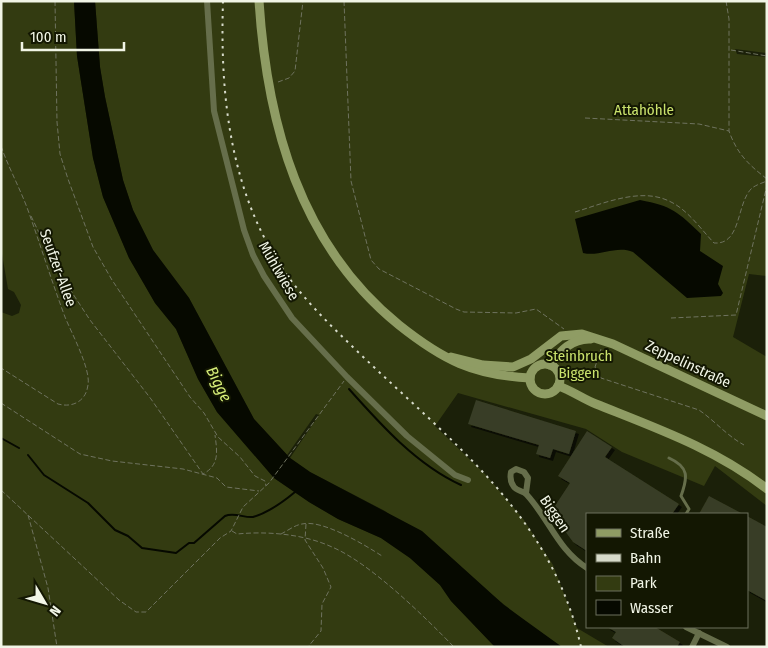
<svg xmlns="http://www.w3.org/2000/svg" width="768" height="648" font-family="'Fira Sans Condensed',sans-serif">
<style>
.green{fill:#333b11}
.water{fill:#060900}
.lines{fill:none;stroke-linecap:round;stroke-linejoin:round}
.stream{stroke:#060900;stroke-width:2}
.building{fill:#383d25;filter:url(#shadow)}
.path{stroke:#6f735f;stroke-width:1;stroke-dasharray:5 2.5;stroke-linecap:butt}
.lane{stroke:#666e4b;stroke-width:3}
.street{stroke:#666e4b;stroke-width:6}
.secondary{stroke:#8f9c64;stroke-width:9}
.rail{stroke:#d6daca;stroke-width:2;stroke-dasharray:2.5 5;stroke-linecap:butt}
.labels{text-anchor:middle;dominant-baseline:central;stroke-width:4;stroke-linejoin:round;paint-order:stroke}
.park-label{font-size:15px;fill:#cae26c;stroke:#131702}
.street-label{font-size:15px;fill:#f1f5e6;stroke:#131702}
.water-label{font-size:16px;font-style:italic;fill:#d7ee79;stroke:#131702}
</style>
<defs>
<filter id="shadow"><feDropShadow dx="3" dy="3" stdDeviation="0" flood-color="#0009"/></filter>
</defs>
<rect width="100%" height="100%" fill="#1b2009"/>
<g class="green">
<path d="M1,1h73l3,55 16,102 10,39 26,61 26,45 21,26 22,50 19,33 57,66 35,24 29,17 43,19 29,20 30,27 11,16 44,46h-494v-335l11,4 7,-3 2,-8 -7,-13 -6,-3 -7,-41z"/>
<path d="M95,1h672v52l-32,-4 2,5 30,3v219l-18,-2 -16,63 34,20v149l-52,-40 -11,20 -82,-34 -36,-23 -128,-36 -23,33 51,49 38,45 29,45 24,63 32,19h-47l-27,-18 -150,-118 -75,-39 -20,-14 29,-43 -3,-1 -29,41 -33,-36 -65,-121 -36,-48 -20,-40 -10,-30 -18,-83 -5,-30z"/>
</g>
<g class="water">
<path d="M74,1h21l5,66 5,30 18,83 10,30 20,40 36,48 65,121 36,39 20,14 112,59 82,74 58,42h-67l-44,-46 -11,-16 -30,-27 -29,-20 -43,-19 -29,-17 -35,-24 -57,-66 -19,-33 -22,-50 -21,-26 -26,-45 -26,-61 -10,-39 -16,-102z"/>
<path d="M640,200c32,6 38,12 61,34l-1,17 23,15 -5,18 5,9 -2,3 -34,2 -54,-46c-17,-7 -33,5 -50,1l-8,-34z"/>
</g>
<g class="lines">
<g class="stream">
<path d="M349,389c32,36 68,76 112,96"/>
<path d="M1,438l18,10"/>
<path d="M28,455l16,20 44,28 27,27 13,6 14,12 34,5 13,-10h5l31,-27c9,-4 19,2 28,1 14,-4 30,-15 42,-25"/>
</g>
</g>
<g class="building">
<path d="M476,400l100,31 -7,23 -16,-5 -3,9 -14,-4 3,-9 -71,-21z"/>
<path d="M587,431l25,16 -7,10 74,47 -7,10h-85v37l-14,-9 -22,-30 19,-29 -12,-7z"/>
<path d="M709,496l34,18h-44z"/>
<path d="M747,516l20,11v74l-20,-11z"/>
<path d="M607,627h48l25,15 -3,5h-52l-13,-9 4,-6z"/>
</g>
<g class="lines">
<g class="path">
<path d="M55,1l2,121 3,32 8,25 25,68 19,33 78,117 14,16 14,24 22,20 15,19 10,5 1,5"/>
<path d="M344,1l7,180 20,79 8,9 77,40 8,3 52,1 20,-4 28,20"/>
<path d="M726,1l3,18v112c8,23 20,34 38,48"/>
<path d="M731,50l36,6"/>
<path d="M278,82l11,-4 6,-7 8,-70"/>
<path d="M585,118l114,6 30,7"/>
<path d="M1,146c8,23 20,44 28,67 12,34 23,69 36,104 6,15 26,52 23,68 -2,16 -15,23 -30,19l-57,-36"/>
<path d="M575,212c27,-8 65,-25 94,-11 18,8 31,27 45,42 28,2 22,-40 38,-55 4,-3 10,-5 15,-7"/>
<path d="M31,216l25,52 34,52 61,79 52,75c17,-9 14,-23 12,-39"/>
<path d="M671,318l65,-3 31,-130"/>
<path d="M601,349l-6,18 6,11 98,32c16,11 27,25 45,35"/>
<path d="M1,403l79,51 32,7 71,8 34,9 9,9 33,4"/>
<path d="M1,490l118,110 17,12h10l74,-74 11,-7 12,-24 26,-24 75,-102"/>
<path d="M28,515l20,73 9,59"/>
<path d="M306,524l-1,16 18,28 8,19 -9,17 -1,27 -13,16"/>
<path d="M232,531l5,3c30,-3 67,0 95,13 38,16 92,69 122,100"/>
<path d="M281,534c6,-3 14,-9 21,-10 20,-5 63,21 80,32"/>
</g>
<path class="lane" d="M669,458c20,9 19,19 12,38l8,13 -3,5"/>
<g class="street">
<path d="M207,1l7,110 30,119 9,25 11,21 28,42 55,59 60,59 48,39 13,5"/>
<path d="M526,493l2,-15 -4,-6 -8,-3 -5,3c-1,5 -1,10 3,15 3,4 10,4 13,8 22,24 31,55 60,73"/>
<path d="M686,627l41,20"/>
<path d="M692,647l7,-14"/>
</g>
<g class="secondary">
<path d="M259,1c8,123 41,244 140,324 44,35 74,50 131,53"/>
<path d="M451,357l32,8 30,2 18,-8 30,-23 21,-2 31,10 154,72"/>
<circle cx="545" cy="379" r="15"/>
<path d="M550,365c10,-14 22,-27 41,-26"/>
<path d="M558,386c13,4 25,13 38,18 60,24 120,45 171,85"/>
</g>
<path class="rail" d="M223,1c-3,91 6,185 57,264 21,32 49,59 77,86 93,90 194,163 224,296"/>
</g>
<g class="labels">
<g class="park-label">
<text x="644" y="110">Attahöhle</text>
<text x="579" y="356">Steinbruch<tspan x="579" dy="17">Biggen</tspan></text>
</g>
<g class="street-label">
<text transform="translate(58 268) rotate(70)">Seufzer-Allee</text>
<text transform="translate(279 271) rotate(60)">Mühlwiese</text>
<text transform="translate(688 364) rotate(25)">Zeppelinstraße</text>
<text transform="translate(555 514) rotate(56)">Biggen</text>
</g>
<g class="water-label">
<text transform="translate(219 384) rotate(63)">Bigge</text>
</g>
</g>
<rect width="768" height="648" fill="none" stroke="#f1f5e6" stroke-width="5"/>
<rect x="586" y="513" width="162" height="115" fill="#131702" stroke="#6c705d"/>
<rect x="596" y="529" width="25" height="8" fill="#8f9c64" stroke="#6c705d"/>
<text x="630" y="538" font-size="15" fill="#f1f5e6">Straße</text>
<rect x="596" y="554" width="25" height="8" fill="#d6daca" stroke="#6c705d"/>
<text x="630" y="563" font-size="15" fill="#f1f5e6">Bahn</text>
<rect x="596" y="576" width="25" height="15" fill="#333b11" stroke="#6c705d"/>
<text x="630" y="588" font-size="15" fill="#f1f5e6">Park</text>
<rect x="596" y="600" width="25" height="15" fill="#060900" stroke="#6c705d"/>
<text x="630" y="613" font-size="15" fill="#f1f5e6">Wasser</text>
<g transform="translate(45 603) rotate(128)" stroke="#131702" stroke-width="4" paint-order="stroke">
<path d="M0-4L9 19L0 12L-9 19Z" fill="#f1f5e6"/>
<text y="-8" font-size="14" font-weight="bold" text-anchor="middle" fill="#f1f5e6">N</text>
</g>
<path d="M22 42v8h102v-8" fill="none" stroke="#f1f5e6" stroke-width="2.5"/>
<text x="30" y="42" font-size="15" fill="#f1f5e6" stroke="#131702" stroke-width="4" paint-order="stroke">100 m</text>
</svg>
